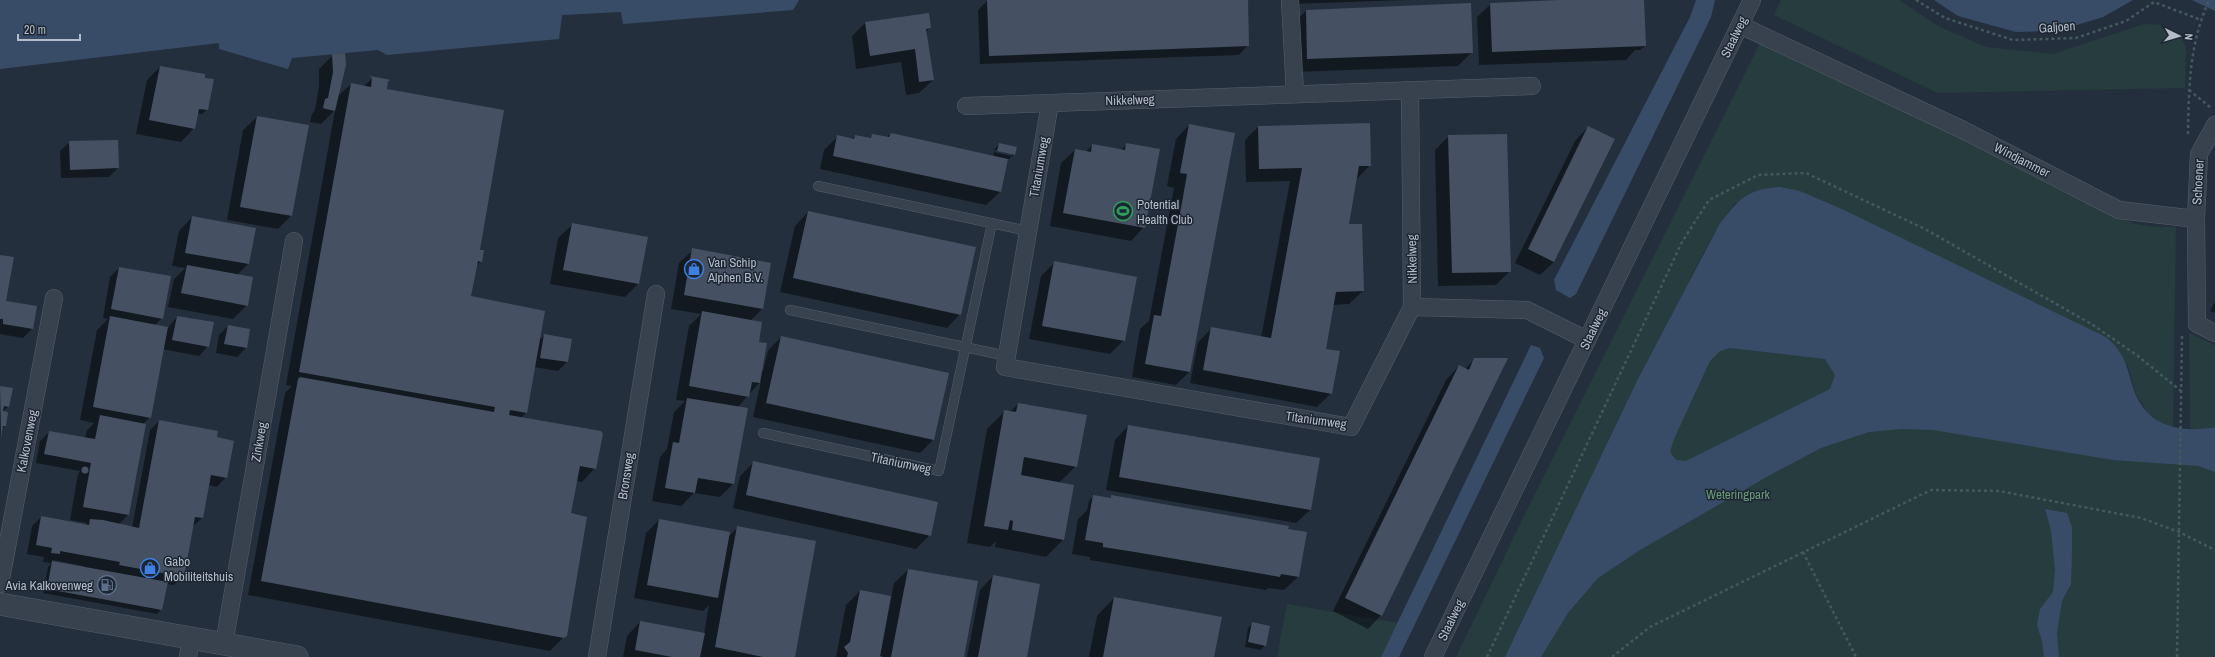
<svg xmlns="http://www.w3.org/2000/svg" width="2215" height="657" font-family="'Archivo Narrow',sans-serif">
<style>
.green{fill:#263c3f}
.water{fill:#394c67;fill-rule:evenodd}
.shadow{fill:#0007;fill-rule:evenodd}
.building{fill:#455162}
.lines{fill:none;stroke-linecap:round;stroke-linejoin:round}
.service-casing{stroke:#565f6c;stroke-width:10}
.minor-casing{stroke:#565f6c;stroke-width:18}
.tertiary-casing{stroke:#565f6c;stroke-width:23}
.path{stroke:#44595c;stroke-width:2.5;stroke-dasharray:3 3;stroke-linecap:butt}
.service{stroke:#38414e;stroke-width:9}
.minor{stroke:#38414e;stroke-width:17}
.tertiary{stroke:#38414e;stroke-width:22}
.labels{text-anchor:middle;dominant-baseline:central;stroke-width:3;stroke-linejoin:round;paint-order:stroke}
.street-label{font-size:13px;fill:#b4bcc9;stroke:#1d2633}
.poi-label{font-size:13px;fill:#b4bcc9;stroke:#1d2633;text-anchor:start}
.park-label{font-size:13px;fill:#6b9a76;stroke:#1d2633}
</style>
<rect width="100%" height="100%" fill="#242f3e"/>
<g class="green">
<path d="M1781,0h118l39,26 48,21 67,7 91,-30 19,1 19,12 4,12 -1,39 -247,5 -164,-78z"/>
<path d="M1761,41l374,183 21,3h20l-3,201 -9,-2 -16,-13 -12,-19 -8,-28 -22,-29 -306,-146 -65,12 -16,22 -29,53 81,55 444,123v201h-759l66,-137z"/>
<path d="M2189,333l26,12v82l-20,3 -5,-2z"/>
<path d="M1287,604l111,19 -17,34h-104z"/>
</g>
<g class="water">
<path d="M0,0h799l-6,10 -170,14 -2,-12 -59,3 -3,24 -172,16 -9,-5 -86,8 -4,11 -69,-20v-6l-219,26z"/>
<path d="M1696,0h19l-4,17 -135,277 -6,4 -14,-8 -2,-10 136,-263z"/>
<path d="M1934,0h199l-30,17 -46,14 -41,1 -58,-16z"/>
<path d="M2192,0h23v11z"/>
<path d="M1780,187l20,4 44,19 262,127c22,19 20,31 29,56 14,35 48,40 80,34v45l-16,-6 -86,-6 -180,-30 -32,-1 -32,3 -48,16 -49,26 -132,76 -42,28 -30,35 -27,44h-36l132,-276 82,-156c19,-25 27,-36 61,-38zM1730,348l95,11 10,16 -5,14 -144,72 -10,-1 -6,-8 4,-13 36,-78 10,-10z"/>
<path d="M1531,345l9,3 4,10 -145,299h-18z"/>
<path d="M2045,509l22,4 5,14v26l-1,31 -9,17 -5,32 2,24h-15l-2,-16 -5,-16 3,-16 13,-17 2,-23 -4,-38z"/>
</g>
<g class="shadow">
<path d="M1018,0h229l1,45 -9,10 -259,9 -2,-54 9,-9z"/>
<path d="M1291,0h115l-114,4z"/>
<path d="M1587,0h56l2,46 -5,4h-5l-9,10 -147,5 -2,-48 14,-13z"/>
<path d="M1306,11l166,41 -14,14 -164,6 -2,-48z"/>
<path d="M928,14l2,14 -4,4 7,48 -14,13 -13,2 -5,-33 -45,7 -4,-33 13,-13z"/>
<path d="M333,55l4,42 14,-13 13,2 9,-8 12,12 93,161 3,10 -5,5 -6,31 68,44 7,-6 26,5 -4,22 -9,9 -24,-4 -8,46 -5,5 74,50 -13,14 -6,-1 -6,33 -4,121 -16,16 -302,-56 37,-202 7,-7 -6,-1 49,-275 -14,14 -11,-2 2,-8 3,-4 4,-23v-18z"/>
<path d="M160,67l47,43 -5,4 -5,-1 -3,15 -13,14 -45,-8 11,-54z"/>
<path d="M257,117l34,99 -13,13 -51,-9 16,-90z"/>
<path d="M1189,125v247l-13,13 -44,-8 8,-48 9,-8 25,-133 -7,-2 9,-47z"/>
<path d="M1258,127l112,38 -13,14 -9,46 15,66 -14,13 -16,1 -8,44 6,44 -14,14 -127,-24 8,-41 13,-13 50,9 29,-157 -44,1 -1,-42z"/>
<path d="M1588,127l-34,135 -14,13 -25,-12 60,-122z"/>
<path d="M890,134l103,22 1,-4 18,4v-2l-18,-4 5,-6 17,4 -2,7 -5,4h-2l-7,33 -14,13 -166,-36 4,-19 14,-14 13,4 4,-4 14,3 4,-4 13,3z"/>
<path d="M1449,136l61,135 -14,14 -58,1 -3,-136z"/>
<path d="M70,142l48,26 -9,9 -48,1 -1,-27z"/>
<path d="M1127,144l17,83 -13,14 -81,-15 11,-63 14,-13 11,2 6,-7 28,6z"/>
<path d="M808,212l152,102 -13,14 -167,-36 15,-66z"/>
<path d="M192,217l56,47 -11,11 10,30 -14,14 -65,-12 6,-28 11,-11 -13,-2 7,-35z"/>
<path d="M572,225l66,59 -13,13 -75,-13 8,-46z"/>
<path d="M693,250l77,14 -8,45 -12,12 7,22 4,28h2l5,-20 13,-14 152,103 -13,13 -167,-36 8,-36 -24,27 -4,76 -13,13 -26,-4 -13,13 -29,-5 8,-44 7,-8 7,-37 11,-11 -9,-1 13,-74 12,-12 -30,-5 8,-46z"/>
<path d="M0,256l5,49 27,24 -9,9 -23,-4z"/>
<path d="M1054,263l70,77 -14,14 -81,-15 12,-63z"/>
<path d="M119,268l43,50 -7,7 13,3 9,-11 31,29 -9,10 -37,-7 -12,68 -7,7 -15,91 -10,10 14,3 18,-98 9,-9 57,17 10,39 -9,10 -9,-2 -6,33 -10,9 -9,49 -9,9 -8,-1 -5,25 -4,5 -114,-21 5,-26 3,-4 -8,-1 1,-5 -17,-3 5,-28 9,-9 44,8 2,-2 -17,-3 8,-46 2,-3 -44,-8 4,-22 9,-9 36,6 2,-8 7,-7 -14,-3 17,-90 11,-11 -5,-1 7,-41zM53,560l30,6v2l-32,-6z"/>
<path d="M2215,301v12l-5,-2z"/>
<path d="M228,326l21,4 -3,18 -9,9 -21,-4 3,-18z"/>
<path d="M1475,359l-94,256 -13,14 -35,-18 113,-231 13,-14 6,3z"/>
<path d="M0,387l12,2 -3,17 -7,6 3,14 -4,4 -1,5z"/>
<path d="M1018,404l58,62 -17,17 4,57 -17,17 -51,-10 1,-6 -6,6 -23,-4 20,-114 18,-18 5,1z"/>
<path d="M1128,426l182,84 -14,13 -190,-33 9,-50z"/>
<path d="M754,462l176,73 -14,14 -183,-41 7,-32z"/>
<path d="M1093,496l16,3 3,-3 194,37 -8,44 -14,13 -16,-2 -2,2 -176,-30v-3l-18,-3 6,-35 9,-9 2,-9z"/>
<path d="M659,520l69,17 10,-10 56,130h-171l4,-21 13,-14 64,12 5,-29 -6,6 -69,-13 12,-65z"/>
<path d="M908,570l55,87h-83l14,-74z"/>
<path d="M993,576l33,81h-59l13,-67z"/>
<path d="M860,591l18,66h-42l10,-52z"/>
<path d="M1114,598l99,59h-124l8,-41z"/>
<path d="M1252,624l13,21 -4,5 -16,-3 3,-19z"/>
</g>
<g class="building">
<path d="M987,0h261l1,46 -260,10z"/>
<path d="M1560,0h84l2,46 -154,6 -2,-49z"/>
<path d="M1471,3l2,50 -166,6 -1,-49z"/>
<path d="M929,13l2,15 -5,1 8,51 -15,2 -4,-33 -45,7 -5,-34z"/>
<path d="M345,53l1,12 -11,46 -9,-2 -3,-1 2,-9 3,-1 5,-26 -1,-18z"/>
<path d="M160,66l45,8v4l9,1 -6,31 -9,-1 -4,20 -46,-9z"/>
<path d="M370,76l21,4 -3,1 -1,8 117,21 -24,140h4l-2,12 -4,-1 -7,35 74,15 -18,102 -17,-3 -1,5 92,16 2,3 -7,35 -16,-3 -9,47 16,4 -20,119 -3,2 -303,-57 37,-202 2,-2 194,35 1,-5 -196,-35 52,-289 20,4 1,-9z"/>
<path d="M257,116l52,9 -17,91 -52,-9z"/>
<path d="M1370,123l1,43h-12l-10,58h13l2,67 -28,1 -10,57 14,2 -8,43 -129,-24 8,-43 60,11 31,-170 -43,1 -1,-43z"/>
<path d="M1189,124l46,9 -45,239 -45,-8 9,-49 7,1 22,-119 4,-23 -7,-1z"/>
<path d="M1588,126l27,13 -61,123 -26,-13z"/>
<path d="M891,133l117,26 -7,33 -168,-36 4,-21 17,4 1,-4 16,3 1,-4 17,3z"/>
<path d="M1507,134l4,138 -59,1 -4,-138z"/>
<path d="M118,140l1,28 -49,2 -1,-29z"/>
<path d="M999,143l18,4 -2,8 -18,-4z"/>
<path d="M1126,143l34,6 -15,79 -82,-15 12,-64 16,3 1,-8 33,6z"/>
<path d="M808,211l168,36 -15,68 -168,-37z"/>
<path d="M192,216l64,12 -7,36 -64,-11z"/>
<path d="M572,223l76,14 -9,47 -76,-14z"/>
<path d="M692,248l79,15 -8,46 -79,-14z"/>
<path d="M0,255l14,2 -8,44 31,5 -4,23 -30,-5v-5h-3z"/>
<path d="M1054,261l83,16 -12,64 -83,-15z"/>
<path d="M187,265l66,12 -5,29 -67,-13z"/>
<path d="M119,267l52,9 -8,43 -52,-10z"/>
<path d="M702,311l60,11 -3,20 8,1 -7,40 -8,-1 -3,15 -60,-11z"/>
<path d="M110,316l58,11 -17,91 -58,-11z"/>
<path d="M177,316l37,6 -5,25 -37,-7z"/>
<path d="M228,325l22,4 -3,19 -23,-4z"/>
<path d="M544,334l28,5 -4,23 -28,-4z"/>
<path d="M781,336l168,37 -15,67 -168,-37z"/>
<path d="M1474,358h34l-126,258 -37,-18 114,-233 10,5z"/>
<path d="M0,386l13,2 -4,19 -5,-1 -1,5 5,1 -2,14h-3l-2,11z"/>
<path d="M687,398l61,10 -14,76 -36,-6 -3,15 -30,-5 8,-46 6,1z"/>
<path d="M1018,403l69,12 -10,52 -53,-10 -3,18 53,10 -10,55 -52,-10 1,-9 -3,-1 -2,10 -24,-4 20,-116 12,2z"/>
<path d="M100,415l46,9 -17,91 -46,-8 8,-44 -47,-9 5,-23 46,8z"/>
<path d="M159,420l59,11 -1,6 17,4 -7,37 -16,-3 -8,43 -8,-1 -11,60 -65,-12 1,-3 -60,-11v3l-9,-1 1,-5 -16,-3 5,-29 48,9 1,-6 13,1 36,8z"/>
<path d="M1128,425l192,33 -9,52 -192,-33z"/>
<path d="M753,461l185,41 -7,34 -185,-41z"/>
<circle cx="85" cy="470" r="3.5"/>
<path d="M1093,495l18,3v-3l75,13 103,18 -1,3 19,3 -8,45 -18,-3 -1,3 -145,-25 -32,-5v-4l-18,-3z"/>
<path d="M659,519l71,13 -12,66 -71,-13z"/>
<path d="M737,526l79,15 -21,116h-32l-48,-10z"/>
<path d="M52,561l116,21 -6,28 -115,-21z"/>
<path d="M908,569l70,12 -14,76h-73z"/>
<path d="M993,575l47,9 -13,73h-49z"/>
<path d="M860,590l31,6 -11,60 3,1h-36l1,-4 -4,-6 6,-5z"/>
<path d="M1114,597l108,20 -8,40h-111z"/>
<path d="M640,621l65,12 -5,24h-28l-37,-7z"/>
<path d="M1252,622l18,4 -4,20 -18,-4z"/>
</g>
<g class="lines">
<g class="service-casing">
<g id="service">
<path d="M818,186l210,45"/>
<path d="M790,310l217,46"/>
<path d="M763,433l176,38 53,-248"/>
</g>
</g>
<g class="minor-casing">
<g id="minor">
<path d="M1290,0l5,94"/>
<path d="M1740,25l223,105 156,80 77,9"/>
<path d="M1410,90l2,217"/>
<path d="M1050,103l-45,264 346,60 61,-120 115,3 60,30"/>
<path d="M966,106l566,-20"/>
<path d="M2215,125l-16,29 -3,65 1,105 18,9"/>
<path d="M0,584l54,-286"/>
<path d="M224,644l70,-403"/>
<path d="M188,657l3,-19"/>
<path d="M597,657l59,-363"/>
<path d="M1433,657l319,-657"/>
</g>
</g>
<g class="tertiary-casing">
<path id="tertiary" d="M0,604l297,53"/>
</g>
<g class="path">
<path d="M1916,0l29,18 68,22 63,-2 50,-17 28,-19 47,18"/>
<path d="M2189,90l21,17"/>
<path d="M2188,134c1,-49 1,-88 21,-134"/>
<path d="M1803,552l53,105"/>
<path d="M1487,657l195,-415 27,-42 49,-25 48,-2 119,56 168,96 45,31 43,35"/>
<path d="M1612,657l38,-30 281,-137 68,1 142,27 38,14 36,18"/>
<path d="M2177,657l5,-322"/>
</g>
<use href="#service" class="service"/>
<use href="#minor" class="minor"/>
<use href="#tertiary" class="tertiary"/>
</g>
<defs>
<g id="stadium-ring" transform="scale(1)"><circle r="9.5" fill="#1d2633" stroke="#2e9e5b" stroke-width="1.5"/><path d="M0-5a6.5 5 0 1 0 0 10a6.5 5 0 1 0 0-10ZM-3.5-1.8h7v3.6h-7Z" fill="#2e9e5b"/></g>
<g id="shop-ring" transform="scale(1)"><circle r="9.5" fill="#1d2633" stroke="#3f7fe0" stroke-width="1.5"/><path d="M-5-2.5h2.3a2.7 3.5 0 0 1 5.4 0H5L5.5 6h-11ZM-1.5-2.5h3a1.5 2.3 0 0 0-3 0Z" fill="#3f7fe0"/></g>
<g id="fuel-ring" transform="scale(1)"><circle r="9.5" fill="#1d2633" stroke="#5c6f8a" stroke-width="1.5"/><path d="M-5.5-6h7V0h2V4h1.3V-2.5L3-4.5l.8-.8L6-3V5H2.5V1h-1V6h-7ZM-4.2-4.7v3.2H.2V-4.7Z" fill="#5c6f8a"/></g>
</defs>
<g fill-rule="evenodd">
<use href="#stadium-ring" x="1123" y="211"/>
<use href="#shop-ring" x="694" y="269"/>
<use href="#shop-ring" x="150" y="568"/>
<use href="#fuel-ring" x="107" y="585"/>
</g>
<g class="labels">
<g class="street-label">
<text transform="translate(2057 27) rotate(-4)">Galjoen</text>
<text transform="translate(1734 37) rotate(-64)">Staalweg</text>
<text transform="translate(1130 100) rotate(-2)">Nikkelweg</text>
<text transform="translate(2022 160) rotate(27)">Windjammer</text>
<text transform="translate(1039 167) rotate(-80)">Titaniumweg</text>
<text transform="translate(2198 182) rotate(-87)">Schoener</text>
<text transform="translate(1412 259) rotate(-91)">Nikkelweg</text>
<text transform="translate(1593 329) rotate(-64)">Staalweg</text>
<text transform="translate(1316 420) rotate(8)">Titaniumweg</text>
<text transform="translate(27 441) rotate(-79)">Kalkovenweg</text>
<text transform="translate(259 442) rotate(-80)">Zinkweg</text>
<text transform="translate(901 463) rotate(12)">Titaniumweg</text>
<text transform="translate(626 476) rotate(-81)">Bronsweg</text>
<text transform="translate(1451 620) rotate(-64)">Staalweg</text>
</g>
<g class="poi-label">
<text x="1137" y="204">Potential<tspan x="1137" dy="15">Health Club</tspan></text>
<text x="708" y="262">Van Schip<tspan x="708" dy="15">Alphen B.V.</tspan></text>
<text x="164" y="561">Gabo<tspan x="164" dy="15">Mobiliteitshuis</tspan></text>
<text x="93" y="585" text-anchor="end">Avia Kalkovenweg</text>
</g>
<g class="park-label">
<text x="1738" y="494">Weteringpark</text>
</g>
</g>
<g transform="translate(2179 36) rotate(95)" stroke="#1d2633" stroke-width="3" paint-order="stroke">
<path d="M0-3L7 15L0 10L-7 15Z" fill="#b4bcc9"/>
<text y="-6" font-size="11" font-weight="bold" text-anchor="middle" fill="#b4bcc9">N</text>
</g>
<path d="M18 34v6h62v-6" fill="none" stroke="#b4bcc9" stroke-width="2"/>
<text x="24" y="34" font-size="12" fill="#b4bcc9" stroke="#1d2633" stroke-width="3" paint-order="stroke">20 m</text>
</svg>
